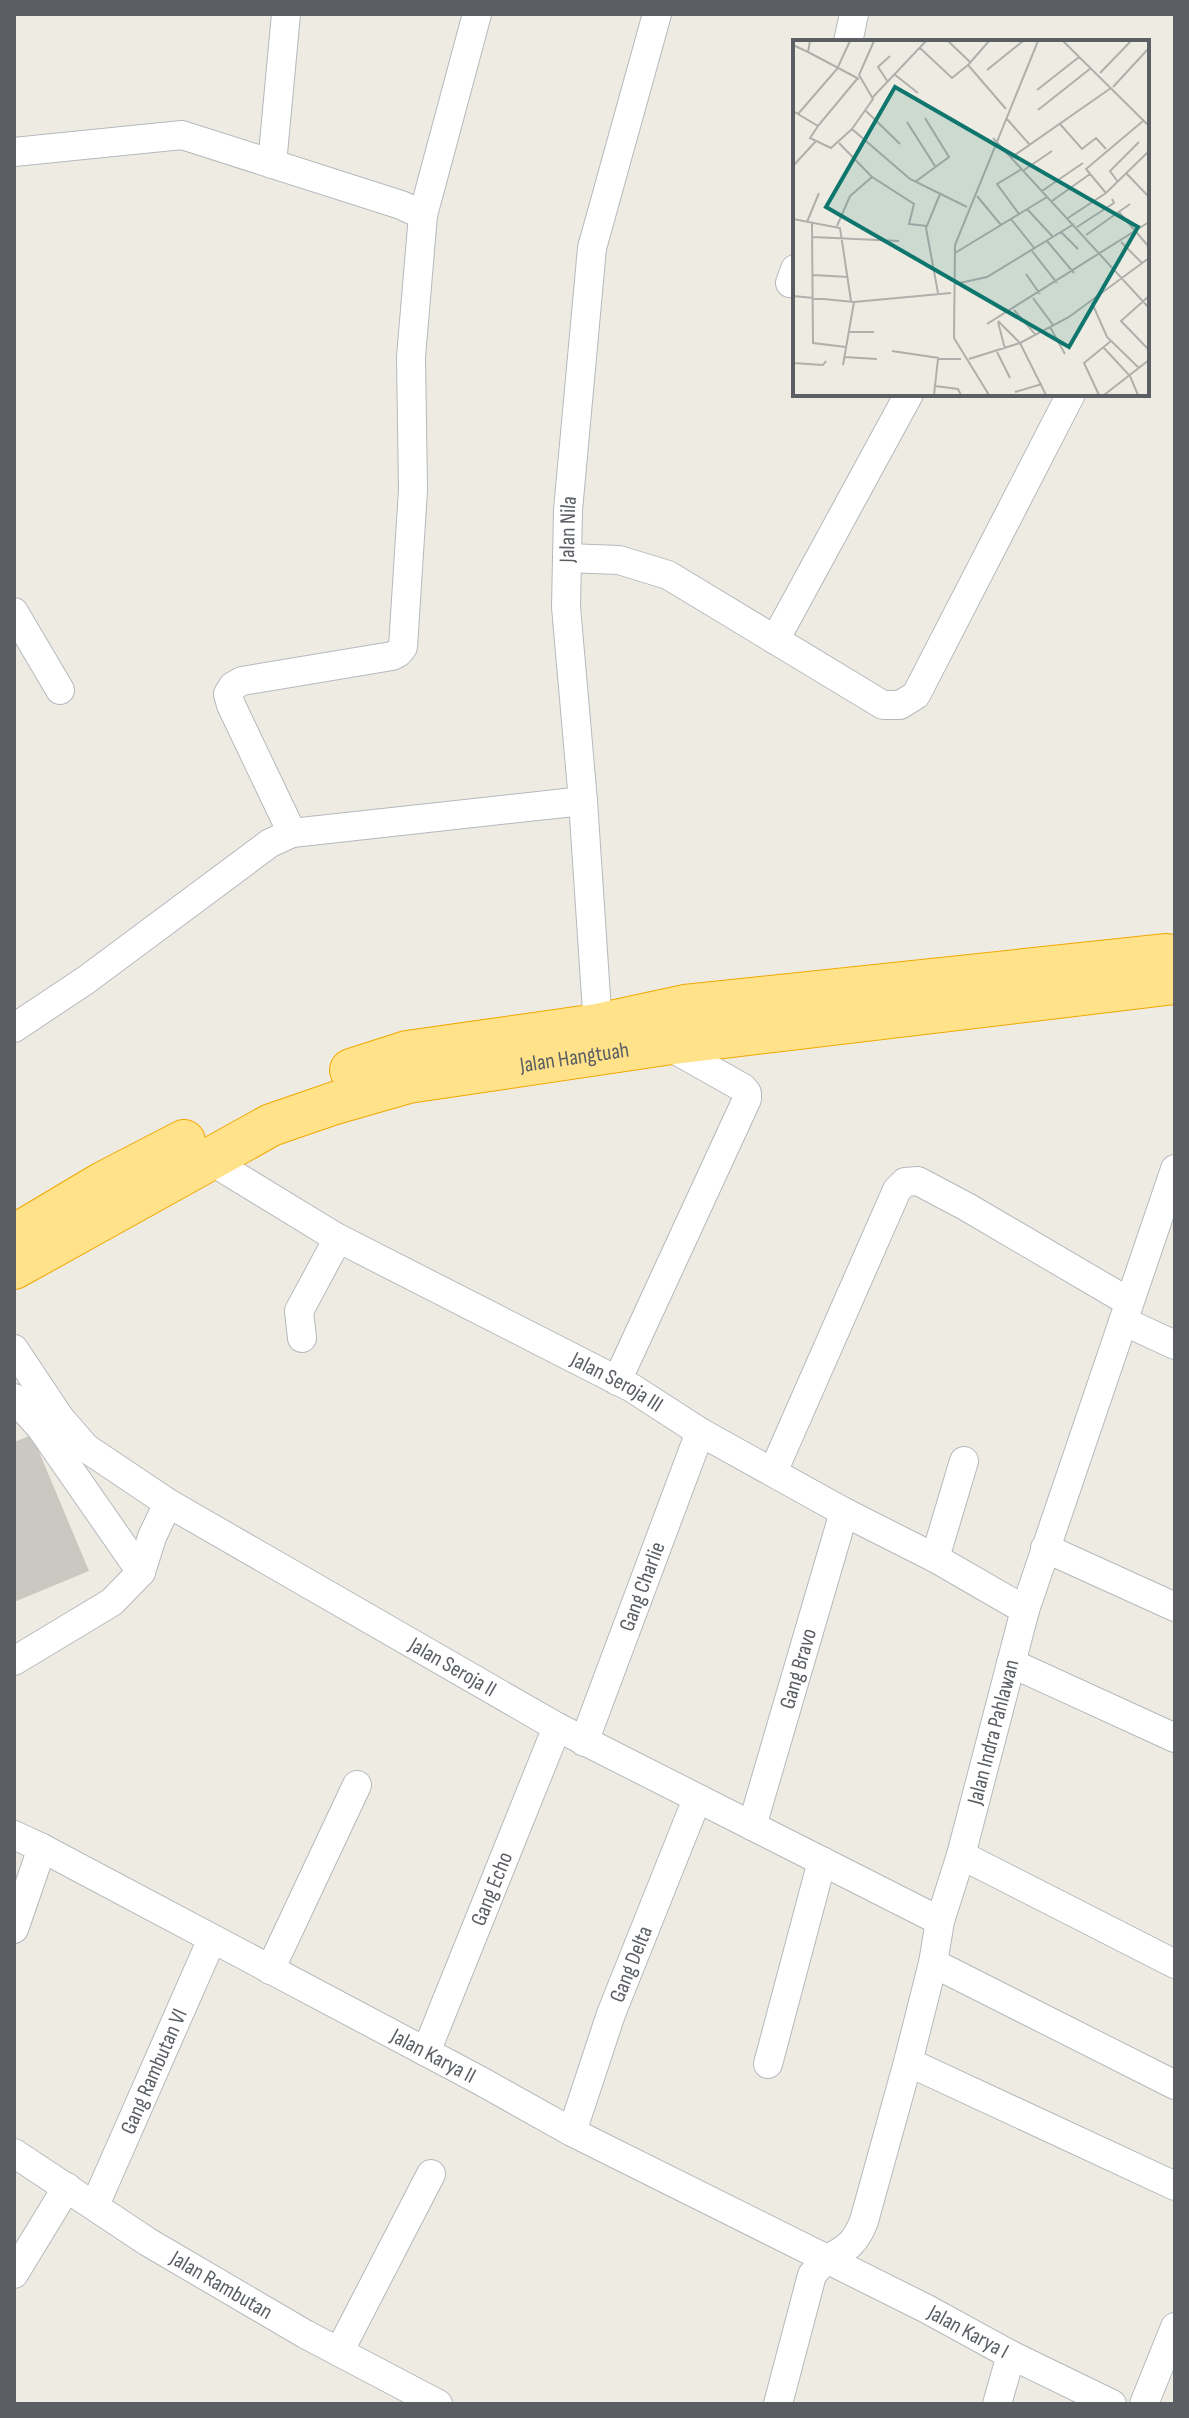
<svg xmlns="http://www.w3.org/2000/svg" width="1189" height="2418" font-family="'Sofia Sans Condensed',sans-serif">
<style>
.building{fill:#cbc8c2}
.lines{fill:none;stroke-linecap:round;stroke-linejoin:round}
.minor-casing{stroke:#b5b9bd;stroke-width:30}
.highway-casing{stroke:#f1a800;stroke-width:44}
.minor{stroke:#fff;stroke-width:28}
.highway{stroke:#ffe289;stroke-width:42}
.labels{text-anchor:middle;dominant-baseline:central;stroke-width:6;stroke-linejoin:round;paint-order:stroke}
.street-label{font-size:22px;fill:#5b5f64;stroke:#fff}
.inset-road{fill:none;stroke:#afb0ac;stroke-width:2}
.view{fill:#0f766e;fill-opacity:0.15;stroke:#0f766e;stroke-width:4}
.inset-edge{fill:none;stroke:#5b5f64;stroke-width:4}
</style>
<rect width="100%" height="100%" fill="#eeece2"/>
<path class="building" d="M32,1435l57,136 -75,31v-160z"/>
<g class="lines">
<g class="minor-casing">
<g id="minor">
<path d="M848,42l6,-28"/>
<path d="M14,152l168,-17 219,70 22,10 -12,142 2,133 -10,157 -5,6 -6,3 -150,25 -9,5 -5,8 3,11 61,128"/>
<path d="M272,164l14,-150"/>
<path d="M423,215l54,-201"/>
<path d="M790,283l5,-14"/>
<path d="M567,558l52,2 49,15 215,130h17l16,-10 155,-301"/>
<path d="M14,612l46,78"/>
<path d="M775,640l134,-246"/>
<path d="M14,1028l72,-48 184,-137 22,-10 291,-32"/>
<path id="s1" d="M599,1042l-16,-241 -17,-194 2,-97 24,-262 65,-234"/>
<path id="s2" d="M208,1159l126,77 298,152 68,44 144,80 91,46 90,52"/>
<path d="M1123,1321l52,24"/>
<path d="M302,1338l-3,-27 36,-67 -1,-8"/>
<path id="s3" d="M14,1349l46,69 26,30 82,55 389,224 383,194"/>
<path d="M617,1381l130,-282v-6l-4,-5 -78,-44"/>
<path d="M14,1398l27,30 100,144"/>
<path d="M773,1472l124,-282 8,-8 13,-1 49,26 162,95"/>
<path d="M1045,1548l130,59"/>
<path d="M935,1558l29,-97"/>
<path d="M14,1661l98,-59 29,-30 11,-35 16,-34"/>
<path d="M1011,1663l164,75"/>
<path id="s4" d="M584,1742l116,-310"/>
<path id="s5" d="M752,1826l92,-314"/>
<path id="s6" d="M14,1835l28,13 437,232 93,52 353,176 86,47 101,49"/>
<path d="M961,1855l214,109"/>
<path d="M14,1929l28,-81"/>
<path d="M933,1963l242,122"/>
<path d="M270,1970l87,-185"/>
<path id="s7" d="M426,2052l131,-325"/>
<path d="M908,2062l267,124"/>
<path d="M768,2064l54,-203"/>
<path id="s8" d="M572,2132l39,-118 86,-215"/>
<path id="s9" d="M14,2153l134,89 157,92 133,70"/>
<path id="s10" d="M95,2205l117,-266"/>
<path d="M14,2274l53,-87"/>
<path d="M339,2352l92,-178"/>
<path id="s11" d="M778,2404l34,-129c20,-27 38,-17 52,-54l44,-159 25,-99 7,-42 21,-66 64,-245 150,-441"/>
<path d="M997,2404l14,-49"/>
<path d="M1144,2404l31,-77"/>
</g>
</g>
<g class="highway-casing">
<g id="highway">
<path d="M351,1070l56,-18 190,-27 88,-19 482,-51"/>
<path d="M14,1236l89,-53 81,-42"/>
<path id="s12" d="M14,1268l257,-143 64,-22 73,-21 257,-38 510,-61"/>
</g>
</g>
<use href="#minor" class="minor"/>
<use href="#highway" class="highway"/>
</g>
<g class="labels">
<g class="street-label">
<text stroke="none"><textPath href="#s1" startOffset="514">Jalan Nila</textPath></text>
<text stroke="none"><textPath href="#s12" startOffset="606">Jalan Hangtuah</textPath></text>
<text stroke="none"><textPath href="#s2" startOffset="466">Jalan Seroja III</textPath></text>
<text stroke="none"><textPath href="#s4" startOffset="166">Gang Charlie</textPath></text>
<text stroke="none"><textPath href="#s3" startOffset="550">Jalan Seroja II</textPath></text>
<text stroke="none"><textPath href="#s5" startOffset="164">Gang Bravo</textPath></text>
<text stroke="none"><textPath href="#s11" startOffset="716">Jalan Indra Pahlawan</textPath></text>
<text stroke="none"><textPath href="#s7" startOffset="176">Gang Echo</textPath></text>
<text stroke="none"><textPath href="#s8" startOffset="178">Gang Delta</textPath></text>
<text stroke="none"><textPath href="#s6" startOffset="474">Jalan Karya II</textPath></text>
<text stroke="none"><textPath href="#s10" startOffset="146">Gang Rambutan VI</textPath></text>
<text stroke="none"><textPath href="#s9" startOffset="246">Jalan Rambutan</textPath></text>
<text stroke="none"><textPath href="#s6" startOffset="1076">Jalan Karya I</textPath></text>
</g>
</g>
<g transform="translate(793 40)">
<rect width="356" height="356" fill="#eeece2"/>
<path class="inset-road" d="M81,1l-15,34 14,24 -21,30 58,50 57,28M155,1l22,21M196,1l-21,24 38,44M270,1l86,85M0,5l15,7 2,-11M127,8l32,30 16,-13M15,12l51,27M194,30l36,-29M307,33l31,-32M101,34l24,19M95,42l-10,-15 12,-11M320,47l36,-39M244,50l42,-33M80,57l53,-56M245,70l53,-42M0,71l25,15 39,-47M73,71l34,33M5,74l39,-45 13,-28M214,79l23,26M114,82l28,44M267,84l22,25 14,-11 10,11M25,86l-8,12 21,10 21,-19M200,98l156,170M46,103l33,34M219,117l99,-69M0,126l23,-25M231,130l28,-19M333,133l23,24M122,142l34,-25 -24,-39M325,142l-8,-11 29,-29M249,151l41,-28M313,153l-20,-24 57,-48M184,156l24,29M259,161l38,-27M234,169l26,28M326,172l30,35M226,174l-22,-30 25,-15M275,178l38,-25 43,-42M0,179l47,9 11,73M218,179l24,30M14,182l12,-29M19,183l1,120 33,4M44,186l13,-30 22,-19 42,27 -5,20 18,2M284,187l37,-24 -2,-4M268,192l17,17M293,195l44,-31M19,197l87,4M254,201l27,32M328,202l21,21M239,211l25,32M162,213l92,-56M233,234l14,20M20,235l35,2M162,244l32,-7 87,-53M145,253l-12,-65 14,-34M0,256l61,6 97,-9M356,256l-28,25 28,29M240,258l20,27M299,263l15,34 32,31M221,270l21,24M205,281l22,22 26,52M205,282l7,27M194,284l162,-102M257,287l15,27M55,292h26M310,307l27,29 8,19M99,311l47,7M204,312l13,26M51,317l33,2M176,319l51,-16 49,-26 80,-59M0,323l30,2 3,-4M50,325l11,-63M142,346l23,3 3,6M222,352l27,-8M141,355l4,-36h23M196,355l-35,-57 1,-93 83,-204M306,355l-15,-32 27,-22M311,355l45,-35"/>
<path class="view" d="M102,47l243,140 -69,120 -243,-140z"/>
<rect width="356" height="356" class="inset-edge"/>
</g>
<rect width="1189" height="2418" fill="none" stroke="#5b5f64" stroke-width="32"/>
</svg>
